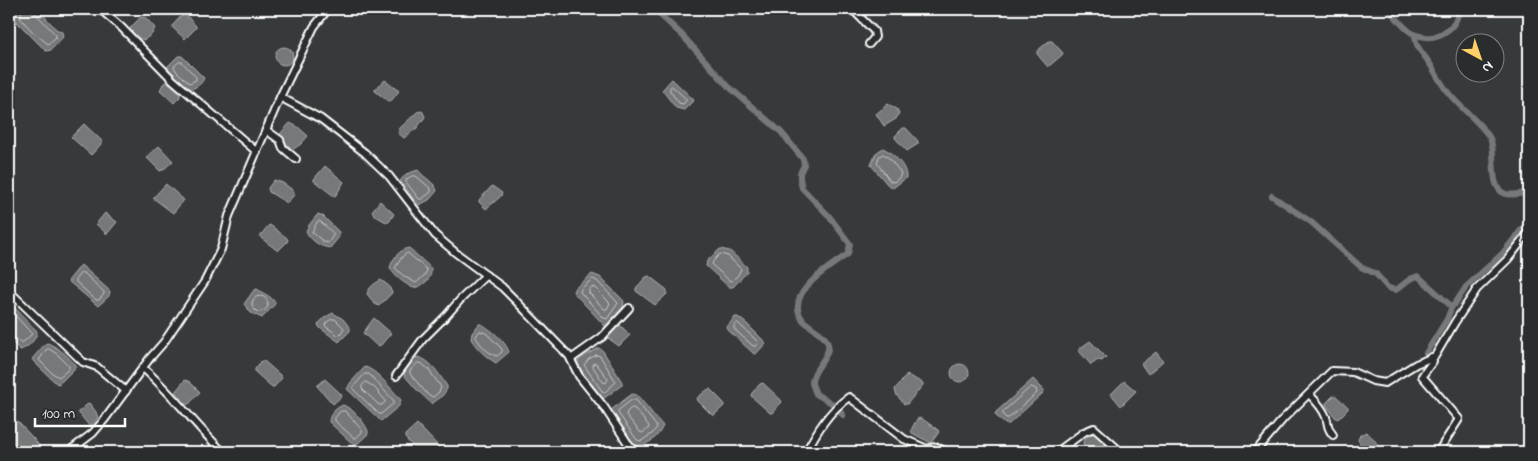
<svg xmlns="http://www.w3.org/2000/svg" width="1538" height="461" font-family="'Indie Flower',sans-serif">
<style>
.water{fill:#767879;stroke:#adaeaf}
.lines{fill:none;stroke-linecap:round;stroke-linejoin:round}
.shore{stroke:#c8c9c9;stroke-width:1}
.canal{stroke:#767879;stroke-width:6}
.minor-casing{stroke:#fff;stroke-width:10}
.minor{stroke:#2a2d2e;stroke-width:6}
</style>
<rect width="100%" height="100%" fill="#373a3b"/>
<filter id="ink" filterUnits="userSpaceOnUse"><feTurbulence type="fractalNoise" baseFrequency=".02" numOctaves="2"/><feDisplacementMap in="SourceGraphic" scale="10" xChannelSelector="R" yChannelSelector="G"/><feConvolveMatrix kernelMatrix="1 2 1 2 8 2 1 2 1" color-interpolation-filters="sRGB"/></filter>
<g filter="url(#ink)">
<g class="water">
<path d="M19,9h19l18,20 6,3 1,5 -12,13 -5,1 -32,-32v-5z"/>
<path d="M182,15h4l10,11v2l-11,11 -12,-11v-3z"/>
<path d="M141,17l5,1 9,10 -3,6 -8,6 -8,-3 -6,-7 1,-3z"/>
<path d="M1049,41h3l11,12 -1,2 -14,12 -11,-13v-3z"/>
<circle cx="284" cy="56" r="9"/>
<path d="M178,56h4l22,22c-2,6 -9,11 -16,11l-21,-20v-2z"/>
<path d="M672,79l22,21 -10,10 -8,-2 -14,-18z"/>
<path d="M385,80l14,11 -8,10 -2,1 -14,-11v-2z"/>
<path d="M167,82l8,4 5,7v4l-6,6 -14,-13 3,-6z"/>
<path d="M888,104l9,5 2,4 -3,6 -12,7 -8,-12z"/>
<path d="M421,111l2,1 2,5 -8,11 -13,10 -6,-5 1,-4 18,-17z"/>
<path d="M290,123l8,4 10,9 -7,8 -9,6 -13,-15z"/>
<path d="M84,124l19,18 -12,13 -20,-18z"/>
<path d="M903,128h3l12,13v3l-11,7 -12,-13v-2z"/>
<path d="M159,146l14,15 -10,9 -3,1 -14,-14z"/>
<path d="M883,148c10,5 24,18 23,30l-13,10 -6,-4 -16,-19 5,-12z"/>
<path d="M325,166l19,16 -8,13 -2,1 -20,-15v-2z"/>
<path d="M418,170c6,8 17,12 19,21l-8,9 -10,5 -19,-24 6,-7z"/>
<path d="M274,180l9,3 11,8v4l-7,8 -18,-11 -1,-4z"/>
<path d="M166,184l18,16 -11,13 -20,-15z"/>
<path d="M492,186l10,7 -1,3 -15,13 -7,-7v-2z"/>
<path d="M380,201l14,13 -5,8h-3l-12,-7 -2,-4z"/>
<path d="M105,213l12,9 -10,12 -11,-10z"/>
<path d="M318,214l5,2 16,16v5l-9,11c-10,-1 -20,-8 -24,-17l3,-6z"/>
<path d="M270,225l17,13 1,3 -10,10 -17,-13 -1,-2 8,-10z"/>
<path d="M409,248l22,20c2,10 -8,19 -18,20 -9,-5 -18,-11 -23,-20 2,-9 10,-19 19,-20z"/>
<path d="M720,249l10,2 17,16v5l-14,15h-4l-23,-21 1,-5z"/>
<path d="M81,265l29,26 -1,5 -11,10 -30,-25z"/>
<path d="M592,274l8,3 24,24 -1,6 -16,19h-2l-32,-34 1,-3z"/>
<path d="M649,276l18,14v4l-12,11 -19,-14v-3l10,-11z"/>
<path d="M381,280l8,6 3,7 -13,13 -4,-2 -8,-10c1,-6 8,-11 14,-14z"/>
<path d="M257,289l13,8 6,6 -14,15 -11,-5 -7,-9 10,-14z"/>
<path d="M12,307l3,1 22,23c0,8 -9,17 -17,19l-11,-11v-29z"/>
<path d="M333,313l10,6 7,9v3l-11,11 -19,-14 -2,-3 6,-7z"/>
<path d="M735,317h3l9,7 19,19 -10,11h-2l-26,-24 -1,-3z"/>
<path d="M374,318l17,15 -10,12 -4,1 -14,-13z"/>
<path d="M479,324h3c10,7 23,16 27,28l-13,11c-10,-6 -19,-14 -25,-24l1,-6z"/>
<path d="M619,324l11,11 -11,11 -11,-8v-3l9,-10z"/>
<path d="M1090,341l16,16 -4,4 -4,-1 -7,5 -12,-14v-2z"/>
<path d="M48,343c12,6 21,13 28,24l-16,16 -3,1 -23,-22 -2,-3 13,-15z"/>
<path d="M599,348l4,3 19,31v3l-19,14 -25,-33v-5l8,-6z"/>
<path d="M1156,352l7,9 -15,13 -7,-10z"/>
<path d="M417,357c14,2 23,19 30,29v3l-4,6 -11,9 -16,-15 -12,-14 2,-7z"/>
<path d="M261,361h3l16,14 2,3 -8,9h-2l-17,-15v-3z"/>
<circle cx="960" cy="373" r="9"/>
<path d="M365,367c12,3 28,24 36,33l-2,6 -18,15 -34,-32 4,-7z"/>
<path d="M907,375l16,8v2l-16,19h-3l-8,-10 -1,-5z"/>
<path d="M325,379l16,15 1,2 -9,8 -16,-18z"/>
<path d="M1033,379l11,11v2l-35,32h-4l-10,-9 1,-3z"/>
<path d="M185,380l5,2 10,10 -11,12h-4l-10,-12z"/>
<path d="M1124,381l12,10 -15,15 -10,-12z"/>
<path d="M763,383l18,17 1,2 -10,11h-2l-19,-17 1,-3 8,-9z"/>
<path d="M710,389l14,14v3l-11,10 -15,-15 -1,-3 10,-8z"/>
<path d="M632,394l5,1 26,31c-5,11 -13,18 -25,20l-4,-2 -22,-30 -1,-4z"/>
<path d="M1333,396h3l12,11v2l-10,10 -3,-2 -9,-12v-2z"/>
<path d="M89,403l7,9 2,6 -8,9 -12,-15z"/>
<path d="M343,405c10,4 21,16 25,26v3l-13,12 -26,-24c0,-8 7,-14 14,-17z"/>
<path d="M921,418l17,12 1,2 -8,11 -19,-10 -1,-3 6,-11z"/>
<path d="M17,421l16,17 11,14h-24l-11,-13v-12z"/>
<path d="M417,424l27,28h-16l-4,-4 -6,4 -13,-14v-3z"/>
<path d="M1366,432l8,7 4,7 -1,6h-12l-7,-12 2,-5z"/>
<path d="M1092,433c5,0 13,5 15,11l-8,8h-8l-8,-8v-3z"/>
</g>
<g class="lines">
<g class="shore">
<path d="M22,9l-2,9 13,14 15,12 8,-7v-2l-20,-21 -1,-5"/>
<path d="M179,62h3l14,15v3l-6,3 -13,-11 -3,-5z"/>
<path d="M672,86l14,13v2l-3,3 -4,-1 -9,-12v-3z"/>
<path d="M883,154l6,4 12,15 -2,5 -5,4 -4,-1 -13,-18 2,-6z"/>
<path d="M412,176h4l15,13v3l-9,7h-3l-13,-17v-2z"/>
<path d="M320,221l14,13 -6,9 -4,-1 -12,-10 5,-10z"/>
<path d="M408,253l19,17 -2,5 -9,8 -11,-6 -10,-9 7,-11z"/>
<path d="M720,254l8,2 13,13 -3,6 -6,6h-2l-18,-16 1,-3z"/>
<path d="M81,273h3l20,19v2l-5,6h-3l-20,-18v-3z"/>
<path d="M593,279l4,2 21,22 -11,16 -3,-1 -24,-26 1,-3z"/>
<path d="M592,287l3,1 15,15 -3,6h-3l-15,-16v-3z"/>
<circle cx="260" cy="304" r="8"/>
<path d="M9,313l5,1 18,20 -10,9 -9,-7h-4"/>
<path d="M332,319h3l9,9 -5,8 -14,-10 1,-3z"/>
<path d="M738,323l20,19 -2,4h-3l-19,-17v-3z"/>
<path d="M480,331l6,2 16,16v3l-5,4c-8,-2 -17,-11 -21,-19z"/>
<path d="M49,349l8,5 12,12v3l-10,8 -7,-4 -13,-13 7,-10z"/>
<path d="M597,355l3,1 16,26 -11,10 -3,-1 -18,-26 5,-6z"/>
<path d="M418,363h3l7,6 13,18 -2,5 -6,5 -4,-1 -19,-22v-3z"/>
<path d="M596,363l12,16 -2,4 -3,-1 -10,-15v-3z"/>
<path d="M365,374h4l25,27v2l-13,11h-2l-26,-25 2,-4z"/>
<path d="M366,382l8,5 11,13v2l-3,3h-3l-17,-16v-3z"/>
<path d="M1031,387l5,2 1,4 -28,25h-3l-3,-3v-3z"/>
<path d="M632,400h4l21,27 -5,7 -11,7 -4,-1 -19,-27v-2z"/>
<path d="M632,408l3,1 14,17 -1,3 -6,4 -2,-1 -14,-17 1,-3z"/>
<path d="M341,411h4l17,19v2l-6,6h-2l-19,-17v-3z"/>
</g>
<g class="canal">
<path d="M654,9l28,26 46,51 53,46 22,27 1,6 -4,8v6l2,9 27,28 21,28 -2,10c-17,12 -66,40 -45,66 7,8 22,13 25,24 3,12 -17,27 -16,39 1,4 3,8 4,11l17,10 10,11"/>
<path d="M1388,9c8,7 16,21 26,25 20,9 43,-3 45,-25"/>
<path d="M1415,35c0,12 7,17 13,26 8,12 14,25 23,35 12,14 27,25 37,39 11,15 -2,53 18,59 8,2 16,-1 23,-1"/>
<path d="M1272,196l39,26 50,45 15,7 12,14 8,2 14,-11 8,-3 33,30 3,-1 12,-18 36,-33 27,-34"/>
<path d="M1426,353l21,-34 5,-13"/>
</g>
<g class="minor-casing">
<g id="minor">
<path d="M100,9l21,18 52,53 84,72"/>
<path d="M852,9l22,22 1,6 -6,7"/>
<path d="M859,15l6,-6"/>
<path d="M280,97l41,22 44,34 24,23 46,59 21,18 46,34 14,14 53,55 10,20 25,31 23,35 9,10"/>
<path d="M266,130l14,10 3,8 13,11"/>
<path d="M9,291l74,71 14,5 29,24"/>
<path d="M1432,357l1,4 -11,15 37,43 -21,33"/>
<path d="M571,359l31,-22 27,-29"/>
<path d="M143,368c29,25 52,57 80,84"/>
<path d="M396,376l27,-37 23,-23 14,-16 26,-25"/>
<path d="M1309,394c6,6 14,14 17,23 3,8 0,10 7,18"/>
<path d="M68,452l25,-19 12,-14 45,-61 14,-16 41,-61 16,-32 8,-33 52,-121 33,-68 14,-18"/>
<path d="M806,452c11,-21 23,-41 43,-55l55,42 23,10 9,-2 12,5"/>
<path d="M1057,452l27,-20 10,-4 27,24"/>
<path d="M1255,452l29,-34 48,-47 21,1 20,9 12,2 31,-19 19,-8 20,-34 22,-33 31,-30 21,-27"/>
</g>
</g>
<use href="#minor" class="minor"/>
</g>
</g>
<rect width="1538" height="461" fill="none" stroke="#2a2d2e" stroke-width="30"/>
<rect x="15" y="15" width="1508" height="431" fill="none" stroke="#fff" stroke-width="2" filter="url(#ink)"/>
<g transform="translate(1480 58) rotate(140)"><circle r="24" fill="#2a2d2e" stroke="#7f8182"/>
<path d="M0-4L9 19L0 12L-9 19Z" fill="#ffd166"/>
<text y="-8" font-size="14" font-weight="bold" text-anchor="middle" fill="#ffffff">N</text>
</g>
<path d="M35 418v8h90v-8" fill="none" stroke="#ffffff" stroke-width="2.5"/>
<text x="42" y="418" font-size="15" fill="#ffffff" stroke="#2a2d2e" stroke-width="4" paint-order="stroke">100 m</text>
</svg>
